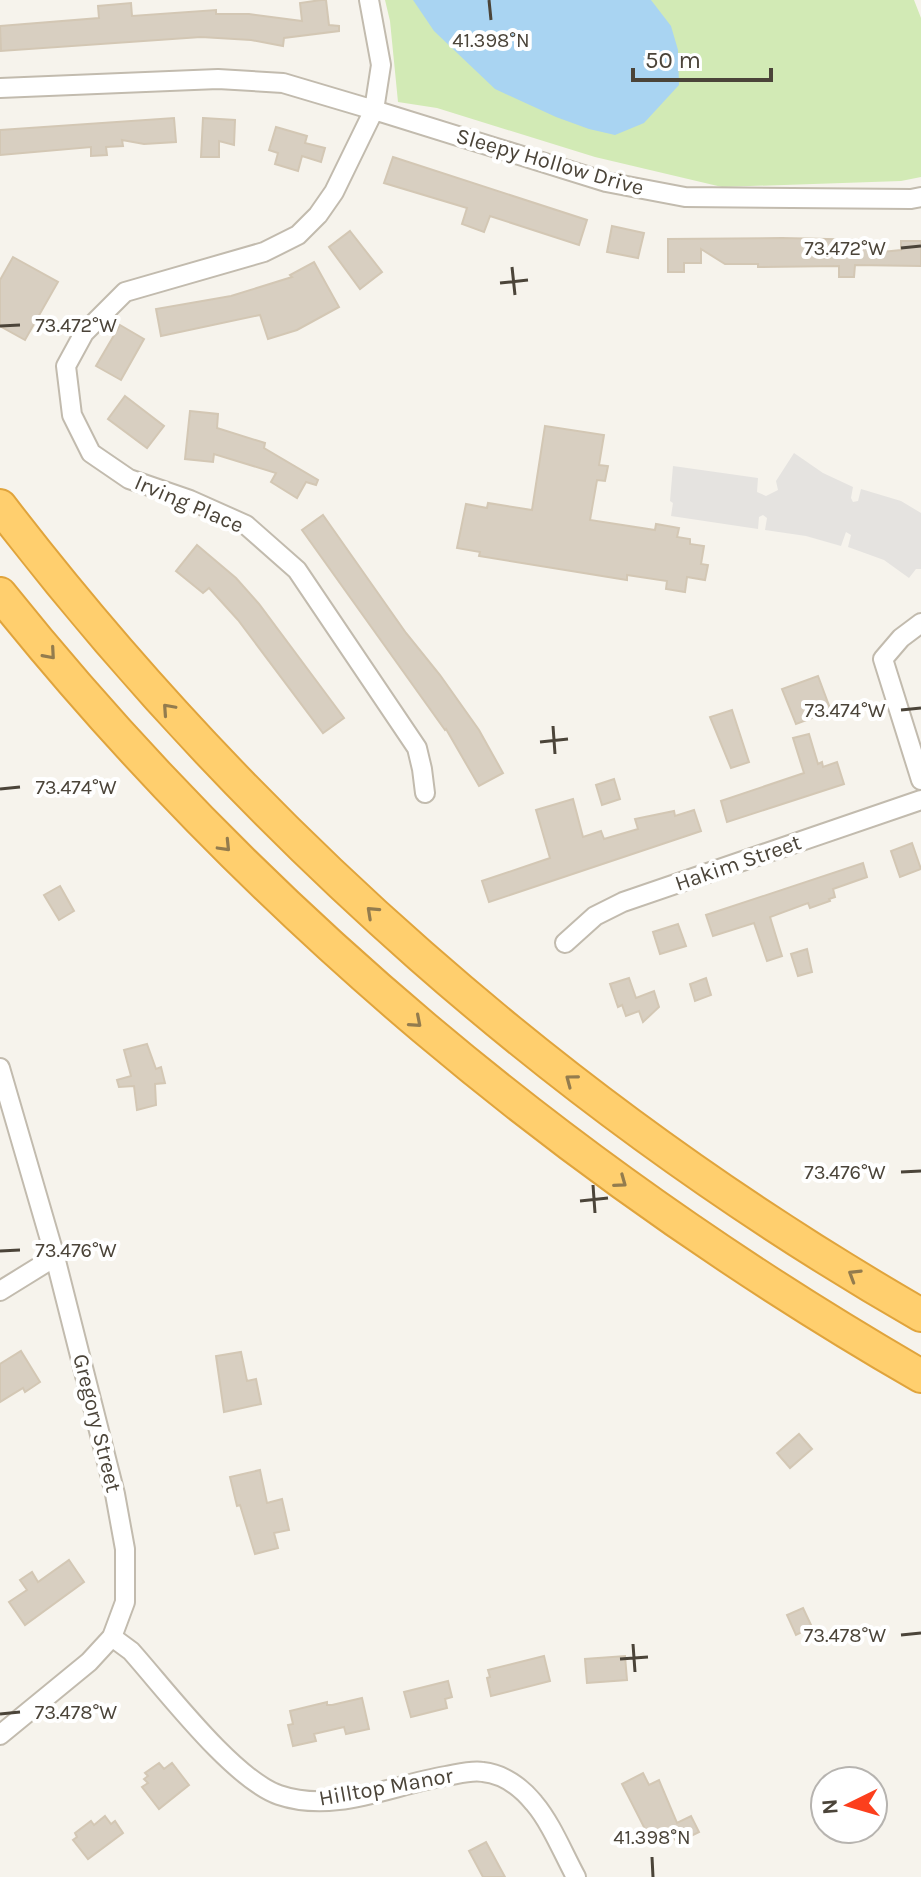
<svg xmlns="http://www.w3.org/2000/svg" width="921" height="1877" font-family="Karla,sans-serif">
<style>
.green{fill:#d2eab5}
.parking{fill:#e5e3e0}
.water{fill:#a9d4f2}
.building{fill:#d8cfc1;stroke:#d3c7b4;stroke-width:2}
.lines{fill:none;stroke-linecap:round;stroke-linejoin:round}
.minor-casing{stroke:#c2bbae;stroke-width:22}
.motorway-casing{stroke:#e0a43c;stroke-width:36}
.minor{stroke:#fff;stroke-width:18}
.motorway{stroke:#ffcf6e;stroke-width:32}
.oneway{stroke:#937c4e}
.ticks{fill:none;stroke:#4b4439;stroke-width:3}
.labels{text-anchor:middle;dominant-baseline:central;stroke-width:8;stroke-linejoin:round;paint-order:stroke}
.street-label{font-size:22px;fill:#4b4439;stroke:#fff}
.ticks-label{font-size:20px;text-anchor:middle;fill:#4b4439;stroke:#fff;stroke-width:8;stroke-linejoin:round;paint-order:stroke}
</style>
<rect width="100%" height="100%" fill="#f6f3ec"/>
<path class="green" d="M385,0h529l7,18v159l-20,4 -179,6 -127,-30 -158,-49 -39,-6 -8,-81z"/>
<path class="parking" d="M794,453l29,20 30,14 -2,11 2,4 5,-1 3,-12 40,12 20,12v56h-5l-7,9 -25,-18 -36,-13 3,-12 -5,-3 -5,14 -35,-10 -41,-6 2,-12 -4,-3 -4,2 -1,12 -87,-13 2,-13 -3,-2 3,-35 85,12 -1,14 9,4 12,-6 -2,-9z"/>
<path class="water" d="M413,0h238l20,26 7,24 1,35 -35,38 -29,12 -26,-6 -33,-12 -61,-28 -61,-58z"/>
<g class="building">
<path d="M321,0h5l3,25 10,1v5l-55,7 -1,8 -32,-6 -50,-3 -200,14 -1,-25 99,-8 -1,-12 33,-3 1,13 84,-6v4h33l53,7 -2,-18z"/>
<path d="M174,118l2,24 -32,2 -22,-4 1,6 -17,1 1,8 -16,1v-9l-91,8v-25z"/>
<path d="M203,118l32,2 -1,25 -15,-4v16h-18z"/>
<path d="M276,127l31,9 -2,7 20,5 -4,14 -19,-6 -4,15 -23,-7 3,-11 -9,-3z"/>
<path d="M393,157l194,63 -8,25 -89,-29 -6,16 -22,-8 5,-16 -83,-25z"/>
<path d="M612,226l32,7 -6,25 -31,-6z"/>
<path d="M350,231l32,41 -22,17 -31,-42z"/>
<path d="M782,238l90,2v13l29,-3v-9h20v25l-66,-1 -1,12h-15v-11l-81,1v-3h-33l-24,-15v14h-17v9h-16v-33z"/>
<path d="M13,257l45,25 -33,58 -25,-14v-46z"/>
<path d="M314,262l25,45 -42,23 -29,9 -8,-24 -99,21 -5,-27 75,-13 61,-19 -2,-2z"/>
<path d="M120,325l24,14 -23,41 -25,-14z"/>
<path d="M125,396l39,30 -17,22 -39,-29z"/>
<path d="M190,411l28,3 -1,14 48,15 -1,5 54,32 -2,5 -10,-3 -9,16 -26,-16 5,-9 -62,-19 -1,8 -28,-3z"/>
<path d="M545,426l59,9 -5,30 9,1 -3,15 -8,-1 -7,40 65,10 1,-6 23,4 -2,9 13,2v5l14,2 -3,18 7,1 -3,15 -18,-3 -2,15 -19,-3 1,-8 -40,-6v5l-148,-24 1,-4 -23,-4 9,-44 21,4 1,-5 44,7z"/>
<path d="M323,515l83,118 34,42 39,55 24,43 -24,13 -33,-57 -1,1 -143,-200z"/>
<path d="M197,545l39,33 23,26 85,114 -21,15 -85,-113 -29,-32 -6,5 -27,-22z"/>
<path d="M818,676l13,35 -35,13 -14,-35z"/>
<path d="M732,710l17,52 -18,6 -21,-51z"/>
<path d="M809,734l9,30 4,-2 1,5 14,-5 7,22 -117,38 -6,-21 83,-28 -11,-35z"/>
<path d="M614,779l6,20 -18,6 -6,-20z"/>
<path d="M573,799l10,38 18,-6 3,8 34,-10 -3,-10 39,-8 1,5 19,-6 7,21 -212,71 -7,-21 68,-23 -14,-48z"/>
<path d="M912,843l9,26 -21,8 -9,-26z"/>
<path d="M863,863l4,14 -34,12 2,8 -6,2 1,2 -20,7 -2,-5 -38,14 12,39 -15,5 -13,-38 -41,13 -7,-21z"/>
<path d="M60,886l14,25 -15,9 -15,-25z"/>
<path d="M678,924l8,22 -26,8 -7,-22z"/>
<path d="M807,949l5,23 -14,4 -7,-22z"/>
<path d="M629,978l7,20 18,-7 5,16 -16,15 -4,-11 -13,5 -4,-11 -4,2 -8,-23z"/>
<path d="M706,978l5,17 -16,6 -5,-17z"/>
<path d="M147,1044l9,25 5,-2 4,16 -10,1 1,21 -19,5 -3,-24 -15,1 -2,-7 14,-4 -7,-26z"/>
<path d="M21,1351l19,31 -15,10 -2,-4 -23,14v-38z"/>
<path d="M241,1352l6,29 9,-2 5,25 -37,8 -8,-56z"/>
<path d="M799,1434l13,15 -22,19 -13,-15z"/>
<path d="M260,1470l7,33 15,-4 7,31 -15,3 4,15 -23,6 -15,-49 -3,1 -7,-29z"/>
<path d="M69,1560l15,22 -59,43 -16,-23 18,-12 -7,-10 12,-8 6,10z"/>
<path d="M803,1608l9,19 -16,8 -9,-20z"/>
<path d="M544,1656l6,25 -59,15 -4,-18 3,-1 -2,-7z"/>
<path d="M625,1656l2,24 -40,3 -2,-24z"/>
<path d="M448,1681l4,16 -7,2 2,9 -36,9 -7,-25z"/>
<path d="M362,1698l7,31 -23,5 -2,-7 -30,7 2,7 -23,5 -5,-21 5,-1 -3,-13 37,-9v3h5z"/>
<path d="M159,1763l5,6 8,-6 17,22 -30,24 -17,-22 6,-4 -4,-4 4,-3 -3,-3z"/>
<path d="M643,1773l6,12 10,-5 18,43 14,-7 8,16 -22,11 -8,-15 -16,8 -1,-3 -4,2 -26,-51z"/>
<path d="M105,1816l6,8 4,-3 8,12 -35,26 -15,-19 4,-3 -2,-4 16,-12 3,4z"/>
<path d="M486,1842l19,35h-22l-14,-26z"/>
</g>
<g class="lines">
<g class="minor-casing">
<g id="minor">
<path d="M0,88l218,-9 65,4 91,27 7,-45 -12,-65"/>
<path d="M921,623l-20,15 -18,21 38,121"/>
<path d="M425,793l-3,-24 -5,-21 -120,-178 -51,-45 -56,-25 -61,-21 -38,-26 -19,-38 -6,-49 18,-33 41,-41 139,-40 34,-17 20,-20 16,-23 40,-82 232,72 79,15 226,2 10,-2"/>
<path d="M565,943l30,-27 28,-14 298,-102"/>
<path d="M0,1068l55,189 60,237 10,55v53l-13,35 -23,25 -89,73"/>
<path d="M0,1291l55,-34"/>
<path d="M112,1637l19,14c34,38 102,128 148,144 56,19 112,-10 167,-19 12,-2 25,-6 37,-4 20,2 38,15 51,31 17,20 29,50 42,74"/>
</g>
</g>
<g class="motorway-casing">
<g id="motorway">
<path d="M0,506c250,326 565,604 921,809"/>
<path d="M0,594c254,317 570,579 921,782"/>
</g>
</g>
<use href="#minor" class="minor"/>
<use href="#motorway" class="motorway"/>
</g>
<defs><path id="oneway-chevron" d="M-2-3.5L2.5 0L-2 3.5" fill="none" stroke-width="1.6" stroke-linecap="round" stroke-linejoin="round" transform="scale(2)"/></defs>
<g class="oneway">
<use href="#oneway-chevron" transform="translate(50 654) rotate(49)"/>
<use href="#oneway-chevron" transform="translate(168 709) rotate(-132)"/>
<use href="#oneway-chevron" transform="translate(225 846) rotate(46)"/>
<use href="#oneway-chevron" transform="translate(372 912) rotate(-137)"/>
<use href="#oneway-chevron" transform="translate(416 1022) rotate(41)"/>
<use href="#oneway-chevron" transform="translate(571 1080) rotate(-143)"/>
<use href="#oneway-chevron" transform="translate(621 1182) rotate(36)"/>
<use href="#oneway-chevron" transform="translate(854 1275) rotate(-148)"/>
</g>
<path class="ticks" d="M489,0l2,20M901,248l20,-2M512,267l3,28M500,283l28,-3M0,326l20,-1M901,710l20,-2M553,726l2,28M540,742l28,-3M0,789l20,-2M901,1172l20,-1M593,1185l2,28M580,1201l28,-3M0,1251l20,-1M901,1635l20,-2M633,1644l2,28M620,1659l28,-2M0,1714l20,-2M652,1857l1,20"/>
<g class="labels">
<g class="street-label">
<text transform="translate(550 162) rotate(16)">Sleepy Hollow Drive</text>
<text transform="translate(189 504) rotate(23)">Irving Place</text>
<text transform="translate(738 863) rotate(-19)">Hakim Street</text>
<text transform="translate(97 1423) rotate(76)">Gregory Street</text>
<text transform="translate(386 1787) rotate(-10)">Hilltop Manor</text>
</g>
</g>
<g class="ticks-label">
<text x="491" y="47">41.398°N</text>
<text x="845" y="255">73.472°W</text>
<text x="76" y="332">73.472°W</text>
<text x="845" y="717">73.474°W</text>
<text x="76" y="794">73.474°W</text>
<text x="845" y="1179">73.476°W</text>
<text x="76" y="1257">73.476°W</text>
<text x="845" y="1642">73.478°W</text>
<text x="76" y="1719">73.478°W</text>
<text x="652" y="1844">41.398°N</text>
</g>
<g transform="translate(849 1805) rotate(265)"><circle r="38" fill="#ffffff" stroke="#b7b4b0" stroke-width="2"/>
<path d="M0-6L14 30L0 20L-14 30Z" fill="#fc3f1d"/>
<text y="-12" font-size="22" font-weight="bold" text-anchor="middle" fill="#4b4439">N</text>
</g>
<path d="M633 68v12h138v-12" fill="none" stroke="#4b4439" stroke-width="4"/>
<text x="645" y="68" font-size="24" fill="#4b4439" stroke="#ffffff" stroke-width="6" paint-order="stroke">50 m</text>
</svg>
